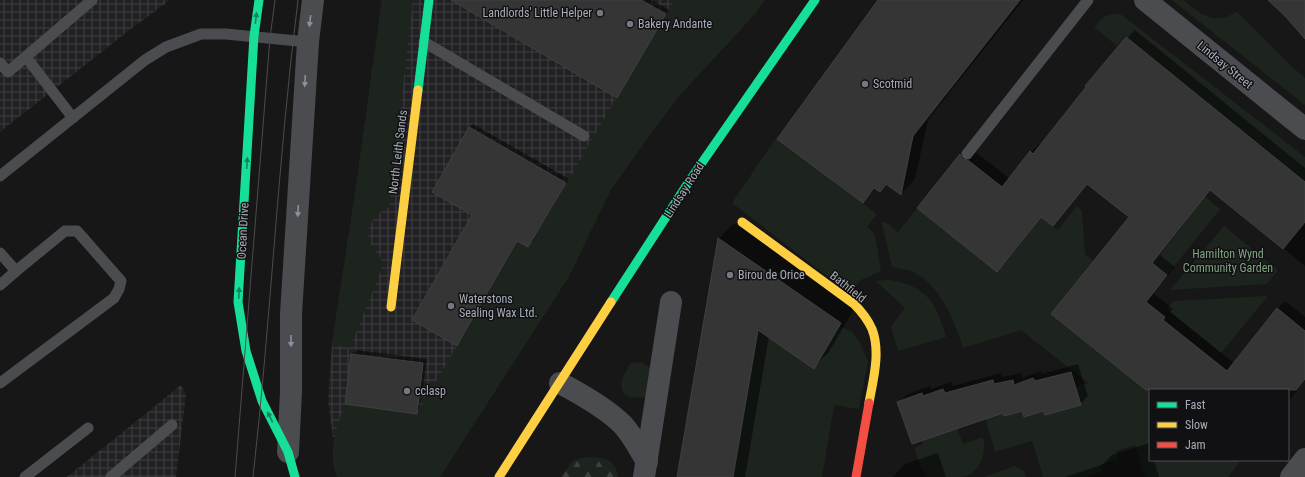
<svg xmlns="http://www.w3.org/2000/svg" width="1305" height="477" font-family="'Roboto Condensed',sans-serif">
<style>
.industrial{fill:url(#industrial-grid)}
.green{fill:#1d241e}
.forest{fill:url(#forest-firs)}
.shadow{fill:#0007}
.building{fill:#353536;stroke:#3f4043}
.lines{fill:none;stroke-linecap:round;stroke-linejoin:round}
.lane{stroke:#4b4c50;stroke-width:11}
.street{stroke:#4b4c50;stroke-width:22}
.fast{stroke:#16e098;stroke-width:9}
.slow{stroke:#ffcf43;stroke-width:9}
.jam{stroke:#f24e42;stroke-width:9}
.tram{stroke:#4b4c4f;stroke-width:1}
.oneway{fill:#14835c}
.oneway2{fill:#8c9099}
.poi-dot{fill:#757880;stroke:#111113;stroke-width:1.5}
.labels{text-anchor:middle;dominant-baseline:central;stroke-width:3;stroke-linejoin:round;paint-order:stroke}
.poi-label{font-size:12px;fill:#a8adb8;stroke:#111113;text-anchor:start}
.street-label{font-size:12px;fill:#a8adb8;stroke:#111113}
.park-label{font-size:12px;fill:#7fa381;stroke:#111113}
</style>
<defs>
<pattern id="industrial-grid" width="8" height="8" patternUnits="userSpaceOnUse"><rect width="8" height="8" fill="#212123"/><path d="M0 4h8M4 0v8" fill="none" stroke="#3e3f41"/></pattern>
<pattern id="forest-firs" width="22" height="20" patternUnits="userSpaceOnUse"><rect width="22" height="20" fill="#1d241e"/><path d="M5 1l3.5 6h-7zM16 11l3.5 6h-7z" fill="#3b413d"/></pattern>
</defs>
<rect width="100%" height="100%" fill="#171717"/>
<g class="industrial">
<path d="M0,0h170l-43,32 -127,100z"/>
<path d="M382,0h382l-9,14 -79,85 -65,90 -43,89 -145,184 -54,-9 -36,-16 -5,-36 4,-57 24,-156z"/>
<path d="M181,385l5,10 -10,82h-109z"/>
</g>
<g class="green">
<path d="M382,0h31l-24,207c-13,6 -25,20 -19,35 4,7 9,15 14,21l-34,85 -18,-4 24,-156z"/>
<path d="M674,0h90l-9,14 -79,85 -65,90 -43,89 -128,199h-103c-10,-26 -1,-48 8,-73l72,9 40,-67 60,-105 12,6z"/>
<path d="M1172,0h11l17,13 12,5h12l13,-6 50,50 18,16v27z"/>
<path d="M1113,14l9,1 183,142v32l-21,-24 -109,-89 -41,50 20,-66 -29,-24 -8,10 -23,-19 9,-10z"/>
<path d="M776,138l101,76 -10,13 8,7 6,37 -20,9 -12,13 -117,-90z"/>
<path d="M1196,189l24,20 -53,66 -23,-19 13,-16 8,7 22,-28 3,-4 -9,-7z"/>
<path d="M1077,206l5,5 3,43 8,7 -42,54 99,78v67h85l4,3 -11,14h-83l-10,-32 -19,6 2,9 -18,5 2,7 -16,5h-43l-11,-36 -37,11 -10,-35 18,-5 1,4 18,-5 2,6 19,-6 2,4 36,-10 -6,-18 13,-4 -67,-53 -58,18c-9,-28 -22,-63 -50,-76 -7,-3 -14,-3 -21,-5l-10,-43 2,-3 14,11 19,-24 80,64 33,-41 5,-19 23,18z"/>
<path d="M1224,226l54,44 -11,14 -97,6z"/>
<path d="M888,280c38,5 48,22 58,57l-48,14 -7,-24 14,-19 -29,-27z"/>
<path d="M1268,296l-47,57 -54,-44 6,-8z"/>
<path d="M755,325l84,1 13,6 9,13 7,16 -9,48 -25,-4 -12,72h-89l23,-134z"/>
<path d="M632,362l10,1 9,5 -5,29c-31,5 -29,-16 -14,-35z"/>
<path d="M955,423l8,21 20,-7c4,16 -3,38 -22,40 -11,0 -24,0 -35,0l-4,-9h-1l-7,-20 9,-4 -2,-5z"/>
<path d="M1015,466l9,5 2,6h-42z"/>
</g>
<path class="forest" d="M587,457c17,1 28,1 31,20h-58l14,-17z"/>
<g class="shadow">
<path d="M464,0h188l17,10 -49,82 -4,4z"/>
<path d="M879,0h144l-95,120 -13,59 -14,15 -14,-11 -7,8 -4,-3 -13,14z"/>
<path d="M1135,30l170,138v98l-94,-77 -51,66 15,12 -22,26 20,16 -3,3 64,51 43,-54 8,-8 20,16v63l-17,22v-12h-138v2l-98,-78 78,-97 -42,-34 -35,42 -11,-9 -37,47 -8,8 -79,-63 43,-54 7,-7 2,4 7,2 32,25 22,-26 8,-8 2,2 86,-108z"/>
<path d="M473,124l96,55 -37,63 -4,4 -10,-6 -57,101 -4,4 16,-131 -4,-86z"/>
<path d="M734,223l121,84 -26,45 -15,15 -45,-31 -24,141h-67l41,-239z"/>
<path d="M356,350l71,9 -7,49 -4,4 -64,-58z"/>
<path d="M1078,364l10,32 -8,8 -36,6h-21l-20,1 -104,-9 7,-7 24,-9 1,3 20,-7 2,4 48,-13 1,4 19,-4 1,5 19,-7 1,3z"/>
<path d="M1149,443l1,5v12h4l5,17h-94l37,-12 10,-10z"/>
<path d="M938,453l8,24h-53l12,-13z"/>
</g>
<g class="building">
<path d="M451,0h190l25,14 -49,84z"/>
<path d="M878,0h142l-107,136 -12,59 -15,-11 -6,8 -6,-4 -11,15 -86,-64z"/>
<path d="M1268,0h37v39l-18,-21z"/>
<path d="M1126,37l179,145v40l-22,27 -73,-59 -58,73 15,12 -21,27 19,15 -2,3 64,51 50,-63 28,23v48l-9,11h-150l-95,-76 78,-97 -42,-33 -34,42 -12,-9 -44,55 -80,-64 43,-54 2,5 7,2 33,26 28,-36 3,3 53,-67 -1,-1z"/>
<path d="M469,127l97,56 -38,64 -11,-6 -60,105 -45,-26 60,-105 -40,-23z"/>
<path d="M718,238l123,85 -27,46 -56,-39 -25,147h-56z"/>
<path d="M351,354l72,9 -6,51 -72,-10z"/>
<path d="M1071,372l10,33 -36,10 -2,-4 -19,6 -2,-6 -18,5 -1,-3 -91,31 -15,-42 25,-9 1,3 20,-7 2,4 48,-13 1,4 19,-4 1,5 19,-7 2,3z"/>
</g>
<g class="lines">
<g class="lane">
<path d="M424,42l160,94"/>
<path d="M26,57l47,61"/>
<path d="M0,63l8,9 84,-72"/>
<path d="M967,154l121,-154"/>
<path d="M0,176l145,-116 21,-13 35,-13h25l82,8"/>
<path d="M0,253l16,18 -16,14"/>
<path d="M0,383l114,-85 5,-9 2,-8 -44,-50h-12l-49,40"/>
<path d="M25,477l63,-49"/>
<path d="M111,477l61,-52"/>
</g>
<g class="street">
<path d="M1145,0l160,129"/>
<path d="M560,383c19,10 48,27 63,42 10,11 17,25 24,37"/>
<path d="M288,452l3,-60v-78l17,-272 5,-42"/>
<path d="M644,477l27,-175"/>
<path d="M1291,477l14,-18"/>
</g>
<g class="fast">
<path d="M259,0l-5,36 -16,266 8,49 16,50 26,51 7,25"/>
<path d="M418,90l11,-90"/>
<path d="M611,302l79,-122 125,-180"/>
</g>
<g class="slow">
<path d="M742,222l112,82c7,7 14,16 18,25 9,23 1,51 -3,74"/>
<path d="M391,307l27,-217"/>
<path d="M499,477l112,-175"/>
</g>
<path class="jam" d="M856,477l13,-74"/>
<g class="tram">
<path d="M235,477l35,-439 5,-38"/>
<path d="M253,477c18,-159 25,-319 45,-477"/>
</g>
</g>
<defs><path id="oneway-solid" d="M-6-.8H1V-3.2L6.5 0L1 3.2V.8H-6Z"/></defs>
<g class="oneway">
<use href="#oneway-solid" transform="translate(256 18) rotate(-83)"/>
<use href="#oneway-solid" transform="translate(247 163) rotate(-87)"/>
<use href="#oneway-solid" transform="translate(239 293) rotate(-87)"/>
<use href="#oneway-solid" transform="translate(270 417) rotate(-117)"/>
</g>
<g class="oneway2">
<use href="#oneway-solid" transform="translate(310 21) rotate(97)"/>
<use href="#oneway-solid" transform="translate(305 81) rotate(93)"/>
<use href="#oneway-solid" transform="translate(298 211) rotate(93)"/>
<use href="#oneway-solid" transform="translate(291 341) rotate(90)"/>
</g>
<g class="poi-dot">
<circle cx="600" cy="13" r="4"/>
<circle cx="630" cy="24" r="4"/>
<circle cx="865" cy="84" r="4"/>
<circle cx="730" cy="275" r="4"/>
<circle cx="451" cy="306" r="4"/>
<circle cx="407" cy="391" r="4"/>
</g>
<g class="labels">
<g class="poi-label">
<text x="592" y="13" text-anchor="end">Landlords' Little Helper</text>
<text x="638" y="24">Bakery Andante</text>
<text x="873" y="84">Scotmid</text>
<text x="738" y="275">Birou de Orice</text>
<text x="459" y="299">Waterstons<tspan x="459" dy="14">Sealing Wax Ltd.</tspan></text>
<text x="415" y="391">cclasp</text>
</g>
<g class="street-label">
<text transform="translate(1225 65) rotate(39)">Lindsay Street</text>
<text transform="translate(398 152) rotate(-83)">North Leith Sands</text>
<text transform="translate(684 190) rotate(-57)">Lindsay Road</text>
<text transform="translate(243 231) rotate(-87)">Ocean Drive</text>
<text transform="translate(848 287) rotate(38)">Bathfield</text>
</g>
<g class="park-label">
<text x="1228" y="254">Hamilton Wynd<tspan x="1228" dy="14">Community Garden</tspan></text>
</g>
</g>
<rect x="1149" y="389" width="140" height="72" fill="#111113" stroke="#4d4f55"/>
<rect x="1157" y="402" width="20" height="6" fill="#16e098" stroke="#4d4f55"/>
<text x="1185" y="409" font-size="12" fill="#a8adb8">Fast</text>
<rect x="1157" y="422" width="20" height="6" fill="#ffcf43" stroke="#4d4f55"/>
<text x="1185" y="429" font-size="12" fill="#a8adb8">Slow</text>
<rect x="1157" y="442" width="20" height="6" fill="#f24e42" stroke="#4d4f55"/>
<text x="1185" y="449" font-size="12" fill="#a8adb8">Jam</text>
</svg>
